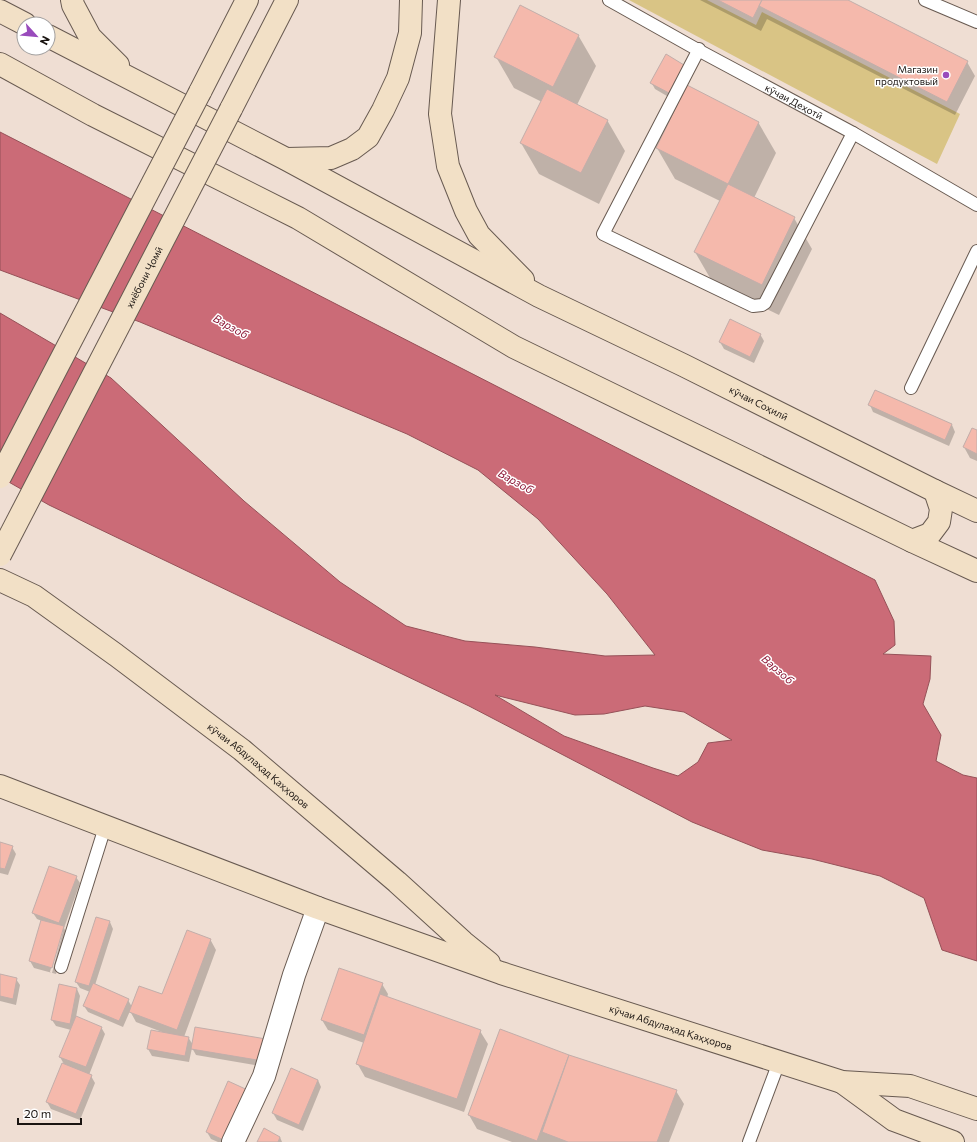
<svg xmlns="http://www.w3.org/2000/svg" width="977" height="1142" font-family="Commissioner,sans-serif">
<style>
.green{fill:#d9c485}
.water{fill:#cb6b77;stroke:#965158;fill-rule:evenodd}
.shadow{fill:#0003;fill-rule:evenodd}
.building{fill:#f5b9ac;stroke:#c2aeaa}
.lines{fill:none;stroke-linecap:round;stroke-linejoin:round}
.lane-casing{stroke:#685a51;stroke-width:14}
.street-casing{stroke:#685a51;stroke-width:24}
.secondary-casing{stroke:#685a51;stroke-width:24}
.lane{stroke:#fff;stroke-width:12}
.street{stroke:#fff;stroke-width:22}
.secondary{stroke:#f2e0c6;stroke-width:22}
.secondary-bridge-casing{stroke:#685a51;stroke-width:24;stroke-linecap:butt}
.secondary-bridge{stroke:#f2e0c6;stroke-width:22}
.poi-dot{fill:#994bbc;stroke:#fff;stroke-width:1.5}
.labels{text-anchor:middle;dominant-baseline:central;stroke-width:3;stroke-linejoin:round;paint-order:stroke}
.poi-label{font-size:10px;fill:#1a1411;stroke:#fff;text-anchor:end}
.street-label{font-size:10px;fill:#1a1411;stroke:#fff}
.water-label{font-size:11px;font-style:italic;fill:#8b1433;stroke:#fff}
</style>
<rect width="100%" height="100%" fill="#efded3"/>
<path class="green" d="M629,0h78l49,25 6,-13 198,102 -23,50z"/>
<path class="water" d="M0,132l875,448 19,41 1,24 -12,9 48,2 -1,23 -7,25 18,31 -5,26 27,14 14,3v183l-35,-11 -18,-52 -44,-22 -68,-17 -50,-9 -70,-28 -223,-116 -420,-201 -49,-28v-164l111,65 133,123 96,81 66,44 59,15 70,6 70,9 50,-1 -48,-61 -69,-75 -60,-49 -71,-36 -267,-112 -140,-52zM495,695l80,20 29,-1 41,-8 39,6 48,28 -24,3 -10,19 -20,14 -25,-8 -89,-32z"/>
<g class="shadow">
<path d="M700,0h146l121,62 8,14 -20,39 -188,-96 -6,12z"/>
<path d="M578,35l18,31 -19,39 30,15 18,31 -26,53 -60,-30 -18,-31 21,-41 -28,-14 -18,-31z"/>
<path d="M684,66l-12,33 -17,-10 -4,-7z"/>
<path d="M758,122l18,31 -22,45 40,20 18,31 -33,66 -66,-32 -18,-31 25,-51 -45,-22 -18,-31z"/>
<path d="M760,334l4,7 -10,22 -30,-14 -4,-7z"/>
<path d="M876,391l76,34 3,7 -6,14 -76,-34 -3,-7z"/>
<path d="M977,432v29l-7,-3 -6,-11z"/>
<path d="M0,843l12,4 4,7 -8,21 -8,-2z"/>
<path d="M76,877l4,6 -16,45 3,6 -11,40 -22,-6 -4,-7 12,-40 -5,-2 -4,-6zM61,931h2l-11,42 -2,-1z"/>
<path d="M110,922l3,7 -18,56 33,15 4,7 31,-11 47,-57 6,11 -32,87h4l5,8 73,-5v27l-70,-12 -4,-7 -3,14 -37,-6 -4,-7 14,-17 -26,-10 -6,-11 -7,16 -35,-15 -4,-6 6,-14 -10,-4 -4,-6z"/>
<path d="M0,975l16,4 4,6 -4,20 -16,-4z"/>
<path d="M382,984l6,10 -1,4 93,33 8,13 -24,68 -99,-35 -8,-14 7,-20 -36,-13 -6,-10z"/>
<path d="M77,989l3,7 -4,21 25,10 4,7 -16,41 2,1 4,7 -15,37 -29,-11 -4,-7 18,-36 -5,-9 11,-27 -15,-4 -4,-6z"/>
<path d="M501,1031l68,25 107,35 8,13 -15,38h-157l-35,-13 -8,-14z"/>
<path d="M318,1080l3,7 -18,44 -26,-11 -4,-7z"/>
<path d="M207,1132l30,10h-19l-7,-3z"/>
<path d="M280,1137l2,5h-23z"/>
</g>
<g class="building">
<path d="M718,0h44l-9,18z"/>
<path d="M762,0h86l120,61 -21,41 -188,-96z"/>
<path d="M520,5l59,30 -26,52 -59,-30z"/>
<path d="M666,54l18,11 -15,28 -19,-10z"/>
<path d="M687,85l72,37 -31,62 -72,-36z"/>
<path d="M547,89l61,31 -27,53 -61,-30z"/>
<path d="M728,184l67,33 -33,68 -68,-33z"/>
<path d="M730,319l31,15 -11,23 -31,-15z"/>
<path d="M875,390l77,34 -7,16 -77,-35z"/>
<path d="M972,428l5,2v24l-14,-7z"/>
<path d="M0,842l13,4 -8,23 -5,-1z"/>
<path d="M49,866l28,10 -18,47 -27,-10z"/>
<path d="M96,917l14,4 -21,65 -14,-4z"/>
<path d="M41,920l23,6 -12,42 -23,-7z"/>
<path d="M187,930l24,9 -34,91 -48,-18 10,-26 23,8z"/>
<path d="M339,968l44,15 -19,52 -43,-15z"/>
<path d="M0,974l17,4 -4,21 -13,-3z"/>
<path d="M93,983l36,16 -10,22 -36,-15z"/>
<path d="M59,984l18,4 -7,36 -19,-4z"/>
<path d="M380,994l101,36 -24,69 -101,-35z"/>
<path d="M76,1016l26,11 -16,40 -27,-10z"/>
<path d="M195,1027l71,12 -3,22 -72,-12z"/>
<path d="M500,1029l69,26 -32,86 -69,-26z"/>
<path d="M151,1030l38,7 -4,19 -38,-7z"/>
<path d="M569,1055l108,35 -20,52h-89l-26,-10z"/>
<path d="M62,1063l30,12 -16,39 -30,-12z"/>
<path d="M291,1068l27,12 -19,45 -27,-12z"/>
<path d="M228,1081l24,11 -24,50 -22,-10z"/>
<path d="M264,1128l16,9 -2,5h-21z"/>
</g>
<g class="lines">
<g class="lane-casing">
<g id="lane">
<path id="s1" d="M609,0l89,50 155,83 124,72"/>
<path d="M925,0l52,22"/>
<path d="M699,49l-96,185 150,72 9,-1 3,-2 88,-170"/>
<path d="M911,388l66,-137"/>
<path d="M61,967l44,-140"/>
<path d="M749,1142l30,-80"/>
</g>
</g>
<g class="street-casing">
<path id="street" d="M233,1142l31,-66 30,-101 24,-67"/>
</g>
<g class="secondary-casing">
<g id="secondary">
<path d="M72,0l1,5 17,32 28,28"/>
<path d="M449,0l-9,114 8,52 18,45 13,24 44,45"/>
<path d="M0,11l25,13"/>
<path id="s2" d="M48,36l238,123 253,137 144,69 252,126 42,20"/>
<path d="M0,64l93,51 205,103 216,129 398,194 65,30"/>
<path d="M200,92l47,-92"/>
<path d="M231,109l56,-109"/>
<path d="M287,159l44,-1 21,-9 16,-12 15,-27 15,-32 12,-45 1,-33"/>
<path d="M912,541l18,-7 9,-12 2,-13 -6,-18"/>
<path id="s3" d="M0,580l34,16 82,59 126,95 155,132 66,60 26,21"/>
<path id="s4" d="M0,786l318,122 183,65 341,109 68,4 67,23"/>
<path d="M842,1082l52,38 59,22"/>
</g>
</g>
<use href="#lane" class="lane"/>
<use href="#street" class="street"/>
<use href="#secondary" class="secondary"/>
<g class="secondary-bridge-casing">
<g id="secondary-bridge">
<path d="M0,477l200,-385"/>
<path id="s5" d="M0,555l231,-446"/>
</g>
</g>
<use href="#secondary-bridge" class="secondary-bridge"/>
</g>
<circle class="poi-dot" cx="946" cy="75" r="4"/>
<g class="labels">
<g class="poi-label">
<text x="938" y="69">Магазин<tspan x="938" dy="12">продуктовый</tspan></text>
</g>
<g class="street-label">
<text stroke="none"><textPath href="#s1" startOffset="211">кӯчаи Деҳотӣ</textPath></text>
<text stroke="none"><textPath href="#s5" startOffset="313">хиёбони Ҷомӣ</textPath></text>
<text stroke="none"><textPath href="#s2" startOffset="800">кӯчаи Соҳилӣ</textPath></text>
<text stroke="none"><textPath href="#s3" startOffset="319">кӯчаи Абдулаҳад Қаҳҳоров</textPath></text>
<text stroke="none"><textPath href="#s4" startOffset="713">кӯчаи Абдулаҳад Қаҳҳоров</textPath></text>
</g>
<g class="water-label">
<text transform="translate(231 326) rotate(29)">Варзоб</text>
<text transform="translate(516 481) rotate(29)">Варзоб</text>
<text transform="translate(778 669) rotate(41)">Варзоб</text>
</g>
</g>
<g transform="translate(36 36) rotate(117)"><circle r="19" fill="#ffffff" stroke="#a3a1a0"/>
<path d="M0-3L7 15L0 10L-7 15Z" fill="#994bbc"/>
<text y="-6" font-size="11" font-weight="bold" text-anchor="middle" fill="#1a1411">N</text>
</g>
<path d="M18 1118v6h63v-6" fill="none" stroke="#1a1411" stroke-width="2"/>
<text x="24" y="1118" font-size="12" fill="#1a1411" stroke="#ffffff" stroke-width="3" paint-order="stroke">20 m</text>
</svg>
